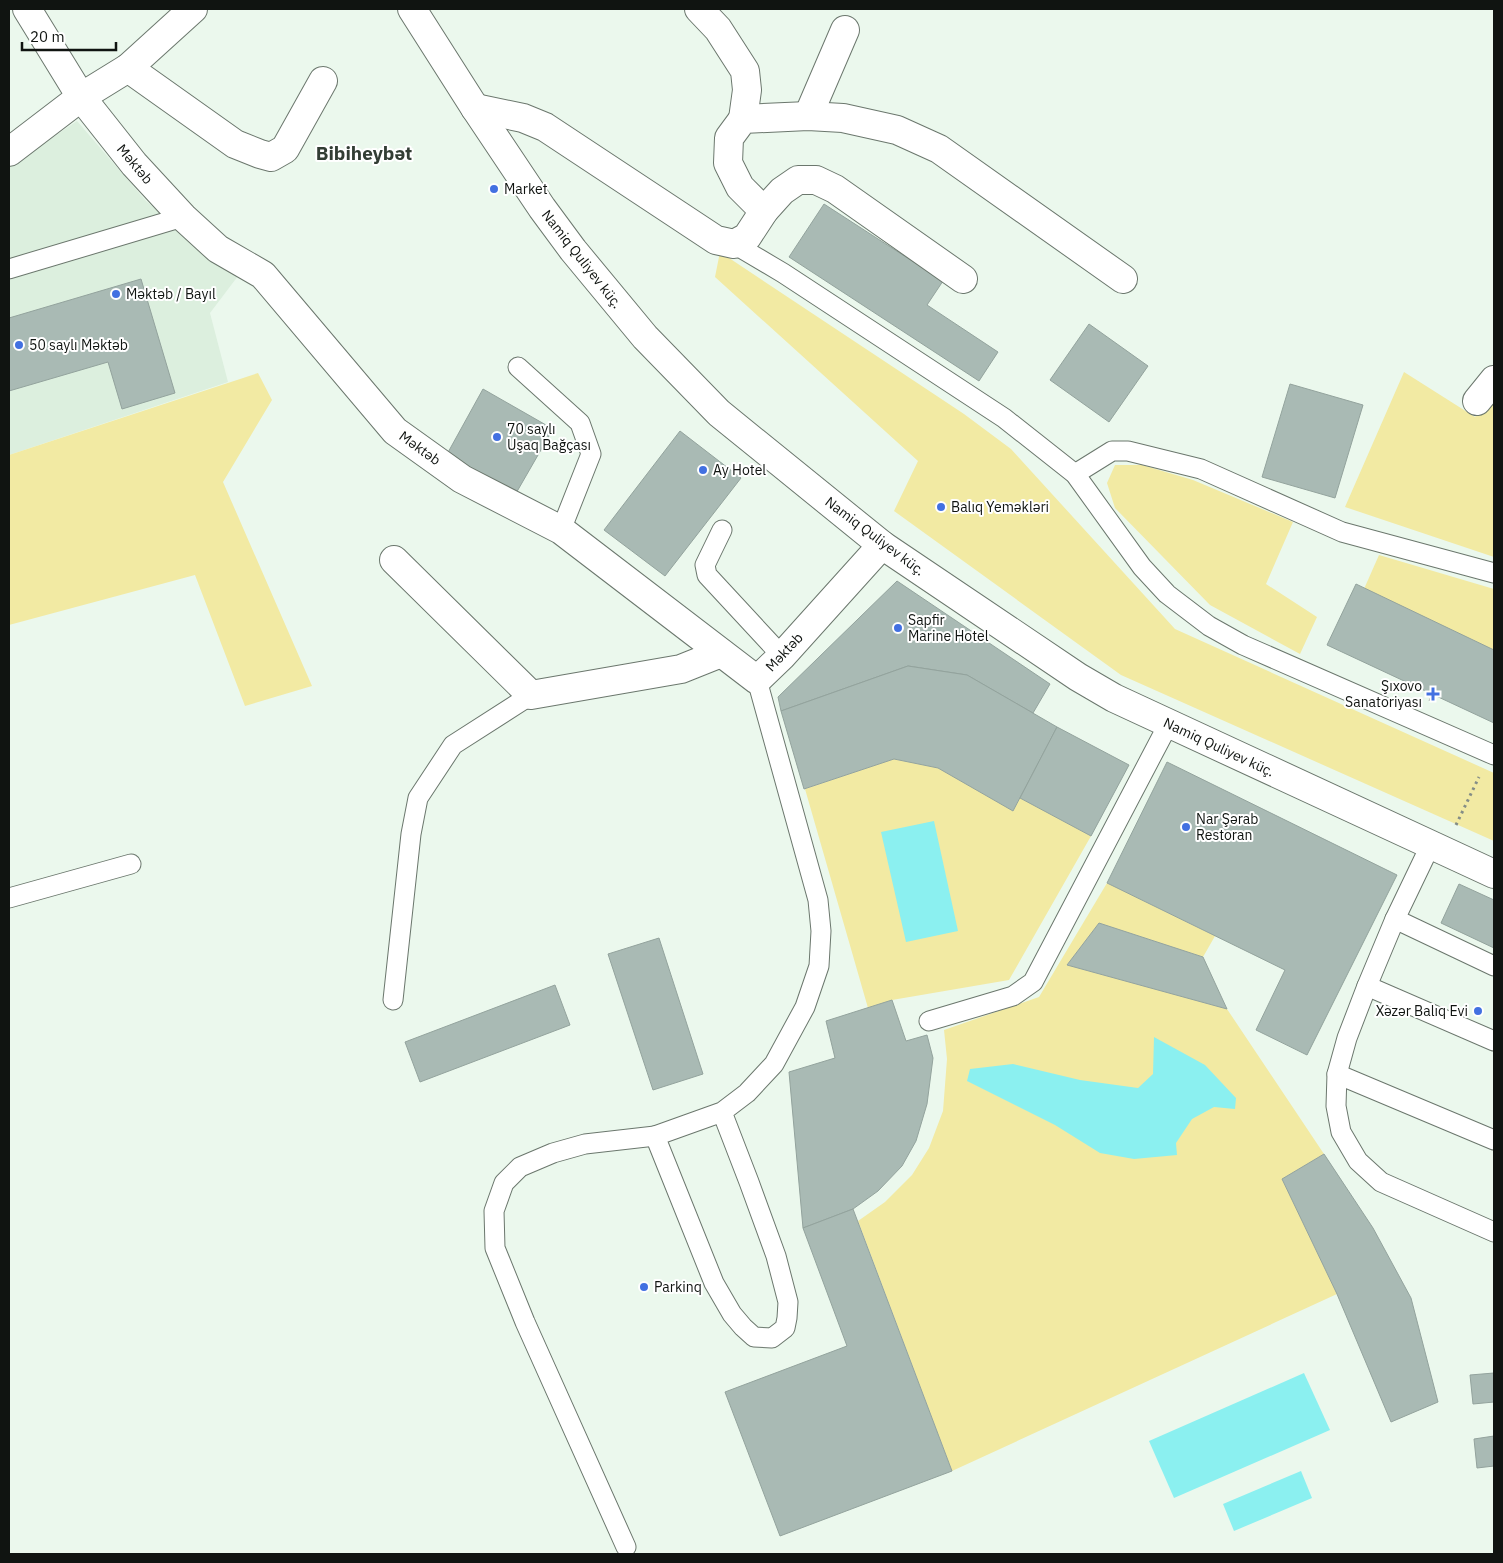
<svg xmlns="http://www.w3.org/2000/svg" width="1503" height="1563" font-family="'IBM Plex Sans',sans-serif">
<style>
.built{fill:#dcefde}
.green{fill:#f2eaa3}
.water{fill:#8bf0f0}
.building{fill:#a9bab4;stroke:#93a39d}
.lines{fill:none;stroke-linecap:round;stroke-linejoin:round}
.service-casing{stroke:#6b776d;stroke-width:21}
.minor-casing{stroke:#6b776d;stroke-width:30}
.tertiary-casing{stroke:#6b776d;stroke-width:30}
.path{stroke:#848d86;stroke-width:3;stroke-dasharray:2.5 4;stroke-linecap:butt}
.service{stroke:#fff;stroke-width:19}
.minor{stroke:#fff;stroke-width:28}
.tertiary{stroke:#fff;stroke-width:28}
.poi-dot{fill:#4270e1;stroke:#fff;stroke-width:2}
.labels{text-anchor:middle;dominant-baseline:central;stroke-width:4;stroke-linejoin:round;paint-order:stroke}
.street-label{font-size:14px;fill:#101411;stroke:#fff}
.poi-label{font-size:14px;fill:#101411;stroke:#fff;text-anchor:start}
.district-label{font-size:19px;font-weight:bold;fill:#323d34;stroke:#fff}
</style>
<rect width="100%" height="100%" fill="#ebf8ed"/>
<path class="built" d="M77,121l69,80 92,75 -28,37 18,69 -219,73v-288z"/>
<g class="green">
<path d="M720,252l244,162 47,35 164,180 319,144v68l-373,-166 -227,-164 24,-50 -203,-184z"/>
<path d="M1404,372l71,45 19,-20v160l-149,-50z"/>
<path d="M258,373l14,27 -49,82 89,204 -67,20 -50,-131 -186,50v-170z"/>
<path d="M1115,465h27l51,15 100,42 -27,62 51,33 -17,37 -90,-49 -95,-97 -8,-25z"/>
<path d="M1379,555l115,34v61l-130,-61z"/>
<path d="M894,759l44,9 75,43 7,-13 71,38 -82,144 -117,20 -24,8 -63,-219z"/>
<path d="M1107,883l108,53 -12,21 -104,-34 -32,42 160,44 97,145 -42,25 55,115 -385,177 -94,-250 27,-19 27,-27 17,-27 14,-37 4,-52 -3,-29 95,-33z"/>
</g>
<g class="water">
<path d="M934,821l24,110 -52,11 -25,-110z"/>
<path d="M1154,1037l51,28 31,33 -1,11 -21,-2 -22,12 -16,24 1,12 -43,4 -34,-6 -45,-28 -88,-44 3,-12 43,-5 67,16 58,8 15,-14z"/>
<path d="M1304,1373l26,57 -156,68 -25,-57z"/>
<path d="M1301,1471l11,27 -78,33 -11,-27z"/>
</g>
<g class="building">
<path d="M824,204l119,77 -16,24 71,47 -19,29 -190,-124z"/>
<path d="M141,279l34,114 -53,16 -14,-47 -99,29v-73z"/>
<path d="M1089,324l59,42 -39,56 -59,-42z"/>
<path d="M1290,384l73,21 -28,93 -73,-21z"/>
<path d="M483,389l70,40 -38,66 -69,-39z"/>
<path d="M680,431l61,47 -76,98 -61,-46z"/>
<path d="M897,581l153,103 -17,29 -66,-38 -59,-9 -127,45 -3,-14z"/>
<path d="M1356,584l138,66v73l-167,-78z"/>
<path d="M908,666l59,9 90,52 -44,84 -75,-43 -44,-9 -90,30 -23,-78z"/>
<path d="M1057,727l72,38 -38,71 -71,-38z"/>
<path d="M1167,762l230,113 -90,180 -51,-25 29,-60 -178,-87z"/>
<path d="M1459,884l35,16v48l-53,-25z"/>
<path d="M1099,923l104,34 24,52 -160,-44z"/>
<path d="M659,938l44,136 -50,16 -45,-136z"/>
<path d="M555,985l15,40 -150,57 -15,-40z"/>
<path d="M892,1000l14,41 21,-6 6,23 -6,46 -11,37 -14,25 -24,25 -25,18 -50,19 -14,-156 46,-14 -9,-37z"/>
<path d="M1324,1154l49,74 38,70 27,104 -47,20 -54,-128 -55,-115z"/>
<path d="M853,1209l99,262 -172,65 -55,-144 122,-46 -44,-118z"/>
<path d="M1494,1373v29l-21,2 -3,-29z"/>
<path d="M1494,1436v30l-17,2 -3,-29z"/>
</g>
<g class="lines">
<g class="service-casing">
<g id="service">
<path d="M734,244l49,29 221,145 71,56 67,93 25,27 42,32 34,19 251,110"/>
<path d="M9,269l174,-52"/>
<path d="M518,367l62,56 11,31 -30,76"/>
<path d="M1075,474l37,-23h16l73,18 141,63 152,41"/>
<path d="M722,530l-17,35 2,10 75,81"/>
<path d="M1431,844l-36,75 -28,67 -20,52 -10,36 -1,32 5,26 17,29 23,21 113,50"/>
<path d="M9,898l122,-34"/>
<path d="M1395,919l99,47"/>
<path d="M1367,986l127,55"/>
<path d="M393,1000l18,-166 7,-36 35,-53 78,-50"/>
<path d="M929,1021l84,-25 20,-14 136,-259"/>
<path d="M1337,1074l157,66"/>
<path d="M722,1112l27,70 27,74 12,46 -1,16 -2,10 -13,10 -18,-1 -11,-10 -11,-13 -18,-31 -59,-147 67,-24 25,-19 27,-29 31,-57 14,-41 2,-35 -3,-31 -61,-220"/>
<path d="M626,1547l-101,-225 -30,-74 -1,-37 10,-28 16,-16 33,-14 32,-9 70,-8"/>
</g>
</g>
<g class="minor-casing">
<g id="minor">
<path d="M27,9l54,88 53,67 49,53 35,32 45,26 132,156 67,48 99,51 196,150 25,-24 100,-111"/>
<path d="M699,9l19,20 27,42 2,19 -4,29"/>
<path d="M128,68l107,76 25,10 11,3 14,-8 38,-68"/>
<path d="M475,108l48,10 22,9 171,113 18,4 13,-7 17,-26 18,-20 16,-11h18l19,9 128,90"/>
<path d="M808,116l37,-86"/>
<path d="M9,152l72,-55 47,-29 65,-59"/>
<path d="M764,211l-24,-24 -12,-24 1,-25 14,-19 65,-3 35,2 54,12 42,19 184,130"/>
<path d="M1477,401l17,-21"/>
<path d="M394,560l137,135 150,-26 40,-16"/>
</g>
</g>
<g class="tertiary-casing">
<path id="tertiary" d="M412,9l63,99 67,100 31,42 72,87 74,76 163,132 196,132 36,21 380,176"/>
</g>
<g class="path">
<path d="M1430,701l3,-7"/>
<path d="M1456,825l23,-48"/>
</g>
<use href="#service" class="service"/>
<use href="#minor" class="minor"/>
<use href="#tertiary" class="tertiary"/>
</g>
<g class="poi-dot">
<circle cx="494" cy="189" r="5"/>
<circle cx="116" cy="294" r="5"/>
<circle cx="19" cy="345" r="5"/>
<circle cx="497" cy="437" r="5"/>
<circle cx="703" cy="470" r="5"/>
<circle cx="941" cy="507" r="5"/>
<circle cx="898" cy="628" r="5"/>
<path d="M1430.5 686.5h5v5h5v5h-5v5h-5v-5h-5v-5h5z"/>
<circle cx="1186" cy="827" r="5"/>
<circle cx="1478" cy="1011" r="5"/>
<circle cx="644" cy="1287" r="5"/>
</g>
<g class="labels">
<g class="street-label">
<text transform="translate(135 164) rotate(50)">Məktəb</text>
<text transform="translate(582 259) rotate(52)">Namiq Quliyev küç.</text>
<text transform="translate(420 448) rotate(36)">Məktəb</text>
<text transform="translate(875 536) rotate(37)">Namiq Quliyev küç.</text>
<text transform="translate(784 652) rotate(-47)">Məktəb</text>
<text transform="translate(1219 747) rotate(25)">Namiq Quliyev küç.</text>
</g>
<g class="poi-label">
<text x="504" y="189">Market</text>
<text x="126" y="294">Mәktәb / Bayıl</text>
<text x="29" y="345">50 saylı Məktəb</text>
<text x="507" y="429">70 saylı<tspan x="507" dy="16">Uşaq Bağçası</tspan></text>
<text x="713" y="470">Ay Hotel</text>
<text x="951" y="507">Balıq Yeməkləri</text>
<text x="908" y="620">Sapfir<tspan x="908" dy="16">Marine Hotel</tspan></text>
<text x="1422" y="686" text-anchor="end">Şıxovo<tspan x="1422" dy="16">Sanatoriyası</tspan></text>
<text x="1196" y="819">Nar Şərab<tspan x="1196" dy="16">Restoran</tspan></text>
<text x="1468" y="1011" text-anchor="end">Xəzər Balıq Evi</text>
<text x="654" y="1287">Parkinq</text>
</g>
<g class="district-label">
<text x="364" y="153">Bibiheybət</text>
</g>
</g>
<rect width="1503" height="1563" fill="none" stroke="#101411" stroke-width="20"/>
<path d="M22 42v8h94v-8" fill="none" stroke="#101411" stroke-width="2.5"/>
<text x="30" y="42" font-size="15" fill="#101411" stroke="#ffffff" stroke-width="4" paint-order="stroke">20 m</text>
</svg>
